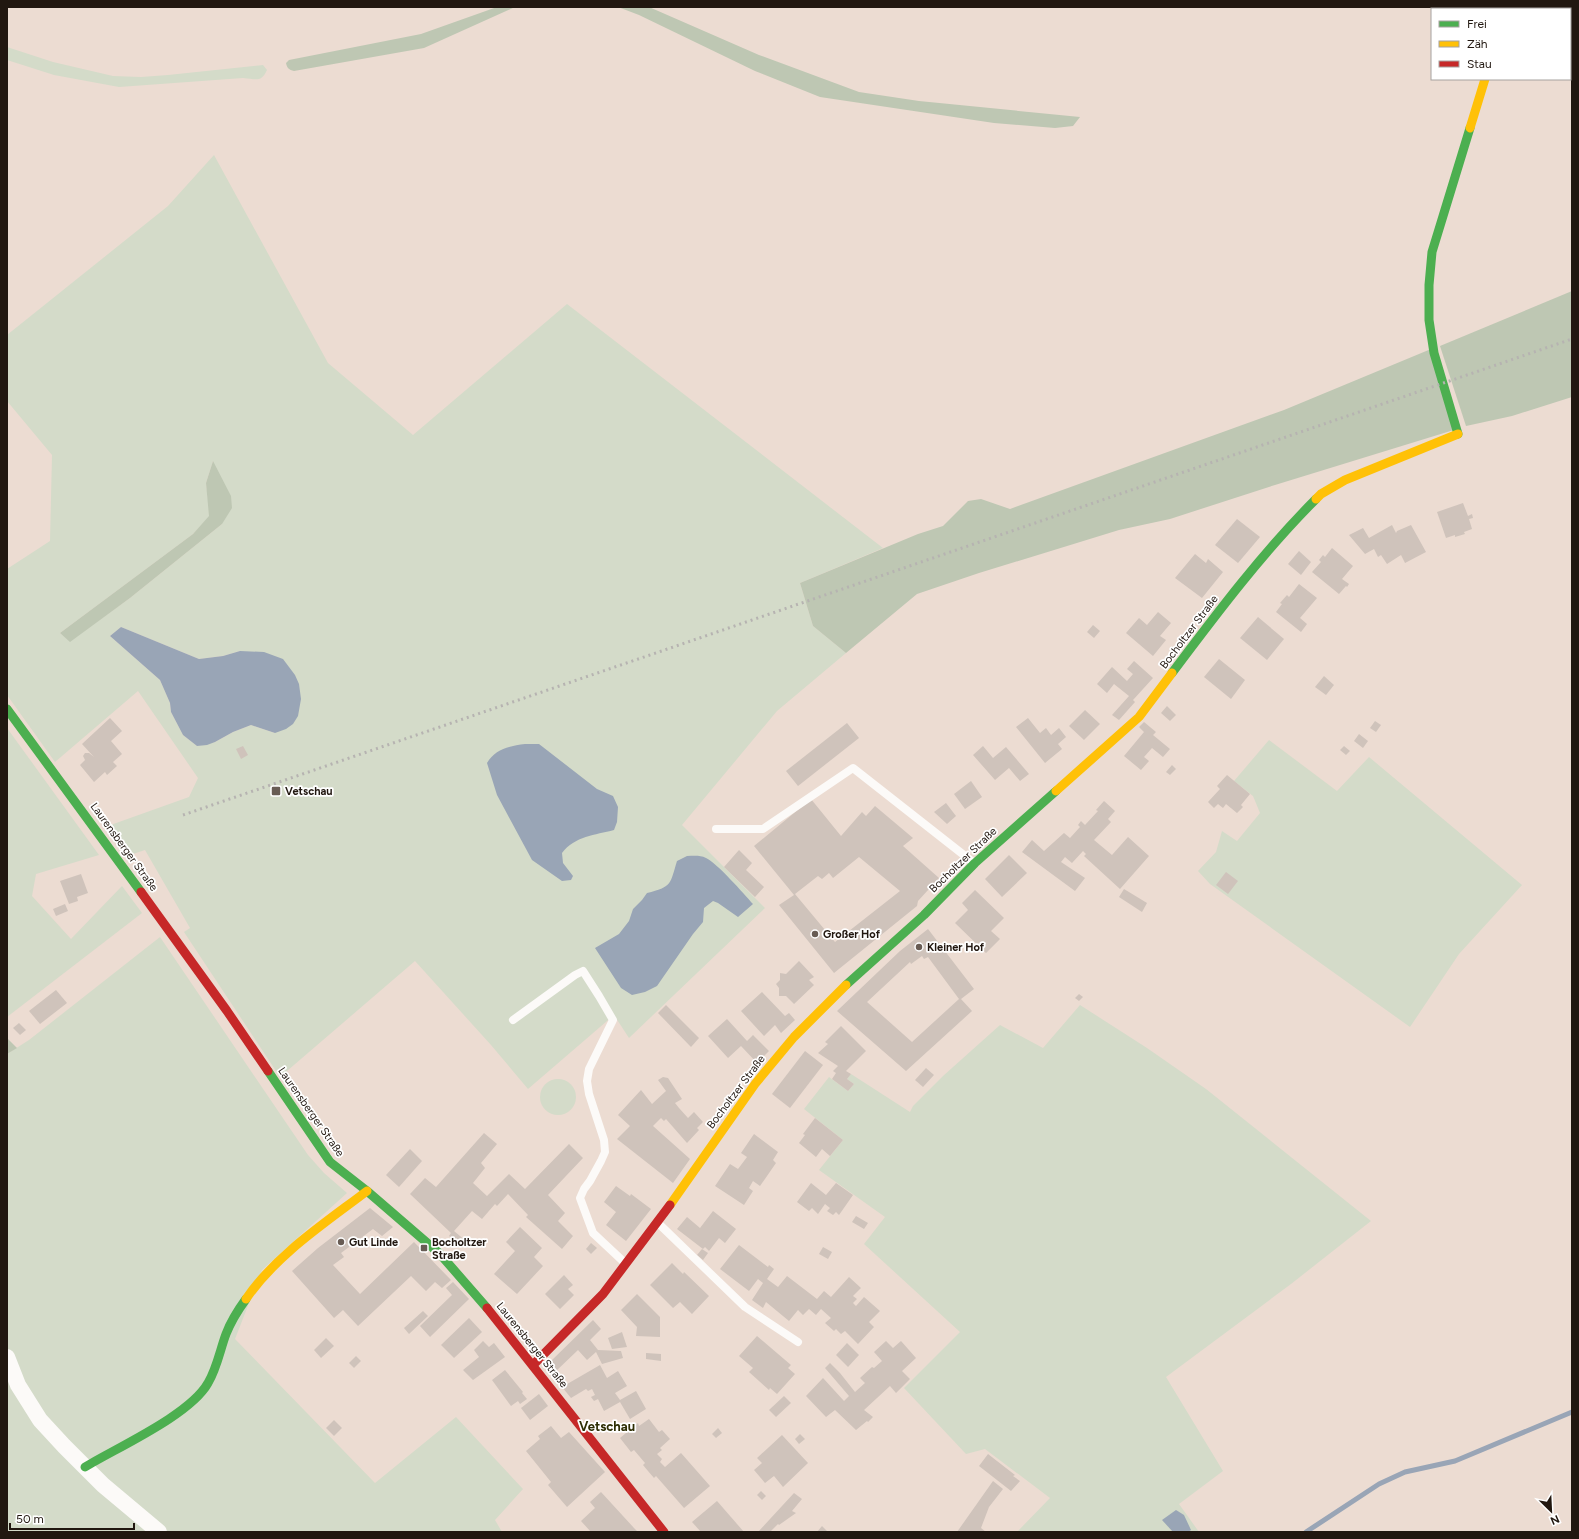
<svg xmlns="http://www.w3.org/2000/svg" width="1579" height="1539" font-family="Figtree,sans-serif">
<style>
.green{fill:#d4dbc9;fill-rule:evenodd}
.forest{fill:#bec7b3}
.water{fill:#99a5b6}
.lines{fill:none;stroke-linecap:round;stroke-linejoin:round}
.stream{stroke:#99a5b6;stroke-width:5}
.building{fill:#cfc3bb;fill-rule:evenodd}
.lane{stroke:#fcfaf8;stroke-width:8}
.street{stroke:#fcfaf8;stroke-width:16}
.fast{stroke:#4caf50;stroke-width:9}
.slow{stroke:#ffc107;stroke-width:9}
.jam{stroke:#c62828;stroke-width:9}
.rail{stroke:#b6b3b1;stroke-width:3;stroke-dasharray:2 4;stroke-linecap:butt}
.poi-dot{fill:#685c54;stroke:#fff;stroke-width:1.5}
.labels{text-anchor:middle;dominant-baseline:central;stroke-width:3.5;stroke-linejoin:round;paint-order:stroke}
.street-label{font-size:11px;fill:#211710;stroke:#fff}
.poi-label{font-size:11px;font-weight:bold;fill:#211710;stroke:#fff;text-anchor:start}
.quarter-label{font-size:13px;font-weight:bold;fill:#2e2e04;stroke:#fff}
</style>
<rect width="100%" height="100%" fill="#ecdcd2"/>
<g class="green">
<path d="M7,47l46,15 60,14 28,1 27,-2 95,-10 4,5c-6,13 -11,9 -24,8l-124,9 -65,-12 -47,-15z"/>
<path d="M214,155l114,208 85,72 154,-131 316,244 -83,35 13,43 33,27 -69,58 -95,114 83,83 -136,130 -15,-23 -86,74 -37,-44 -76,-84 -135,116 -96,-145 6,-4 -45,-78 -18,6 -22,-29 84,-30 9,-19 -60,-87 -83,71 -48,-67v-126l43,-28 2,-86 -45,-54v-66l161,-129zM213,461l9,63 -92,74 -60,43 -10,-8 133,-99 17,-18 -4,-33zM121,627l78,32 24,-3 17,-5 35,82 -24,-8 -18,7 -18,10 -18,4 -14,-11 -12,-23 -1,-9 -10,-23 -50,-44z"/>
<path d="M7,728l92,127 -63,19 -4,22 39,43 51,-53 20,27 -135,104z"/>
<path d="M1269,740l68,51 32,-34 153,128 -63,69 -49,73 -200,-143 -12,-13 18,-19 6,-21 15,10 23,-28 -7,-17 -19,-15z"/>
<path d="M160,937l148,218 16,18 23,20 -85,77 -27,69 140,144 81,-66 67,72 -28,31 7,12h-495v-478l22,-14z"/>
<path d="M1080,1005l67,43 59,41 165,132 -80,63 -125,93 57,94 -44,33 20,28h-182l33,-34 -65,-49 -19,5 -62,-66 56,-56 -96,-88 21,-27 -66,-47 24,-30 -39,-31 25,-32 19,14 6,-7 -7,-5 4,-5 59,38 3,-6 30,-30 57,-51 43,23z"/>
<circle cx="558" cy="1097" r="18"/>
</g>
<g class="forest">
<path d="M497,7h18l-91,41 -130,23c-5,-1 -7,-3 -8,-8l3,-3 132,-26z"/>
<path d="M618,7h31l110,48 100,37 60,9 161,16 -7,9 -18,2 -61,-5 -174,-26 -65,-26 -116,-56z"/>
<path d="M1572,291v106l-60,19 -46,10 -26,-80z"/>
<path d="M1431,349l26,80 -182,56 -105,34 -51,11 -140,43 -62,21 -71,59 -33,-27 -13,-43 118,-49 25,-8 25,-25 13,-2 29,10 274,-99z"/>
<path d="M213,461l18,35 1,12 -10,16 -92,74 -60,44 -10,-9 133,-99 16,-18 -3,-33z"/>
<path d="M7,1038l10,10 -10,6z"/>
</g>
<g class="water">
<path d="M121,627l78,32 24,-3 17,-5 24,1 19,7 12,16 4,9 2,15 -3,17 -5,8 -7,5 -11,4 -24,-8 -18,7 -18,10 -8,3 -10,1 -14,-11 -12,-23 -1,-9 -10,-23 -50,-44z"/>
<path d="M525,744h14l58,45 16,7 5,11 -1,15 -3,8c-19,5 -39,6 -52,23l1,10 10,13 -2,4 -9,1 -30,-21 -35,-65 -10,-32c8,-14 23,-17 38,-19z"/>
<path d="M687,856c7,0 13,-1 19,2 11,5 38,36 47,46l-15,13 -20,-14 -5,-2 -9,7 -1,14 -10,12 -36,52 -12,6 -13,3 -11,-7 -26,-40 24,-14 10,-13 4,-12 9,-9 5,-7c25,-6 23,-9 30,-32z"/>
<path d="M1176,1510l8,5 7,15 -3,2h-15l-11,-12z"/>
</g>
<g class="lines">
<path class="stream" d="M1306,1532l73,-48 26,-12 50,-11 117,-49"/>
</g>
<g class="building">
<path d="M1463,503l5,13 4,-2 1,4 -4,1 3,10 -8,3 1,2 -10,3v-2l-9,3 -9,-26z"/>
<path d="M1237,519l23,18 -22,26 -23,-18z"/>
<path d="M1392,525l4,8 1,-2 14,-6 15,27 -21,11 -4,-8 -14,9 -6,-9 -3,2 -4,-8 -9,5 -16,-19 14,-7 6,10z"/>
<path d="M1332,548l21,18 -11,13 7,5 -2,3 -1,-1 -7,8 -27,-22 9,-10 -2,-2 4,-5 2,2z"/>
<path d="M1299,551l12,11 -10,13 -13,-11z"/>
<path d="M1195,554l11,9 2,-4 15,13 -21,26 -27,-20z"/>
<path d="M1299,584l18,14 -17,20 7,6 -6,8 -25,-20 6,-8 -2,-1 7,-8 2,2z"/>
<path d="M1158,612l13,11 -11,13 6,4 -13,16 -27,-23 13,-15 8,7z"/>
<path d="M1258,617l26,22 -17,21 -27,-22z"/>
<path d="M1093,625l7,6 -6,7 -7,-6z"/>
<path d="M1219,659l26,21 -14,19 -27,-22z"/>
<path d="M1134,661l19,17 -20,22 2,2 -16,18 -7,-5 17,-19 -15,-12 -7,9 -10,-9 15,-17 15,14 6,-7 -6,-5z"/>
<path d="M1324,676l10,9 -8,10 -11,-8z"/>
<path d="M1167,706l9,9 -6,6 -9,-8z"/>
<path d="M1085,710l15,14 -16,16 -15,-14z"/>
<path d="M110,718l12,13 -11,10 11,13 -9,8 4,4 -10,9 -2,-3 -11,10 -14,-17 5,-5 -2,-4 2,-3h4l5,4 -12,-13z"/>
<path d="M1028,718l12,15 6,-5 5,7 8,-7 7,9 -8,7 4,5 -17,14 -29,-36z"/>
<path d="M1375,721l6,4 -5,7 -6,-4z"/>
<path d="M1144,722l12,10 -3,3 17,14 -7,8 -11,-9 -8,9 5,4 -8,9 -17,-14 20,-24 -5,-5z"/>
<path d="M847,723l12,15 -61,48 -12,-15z"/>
<path d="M1359,734l9,7 -5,7 -9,-7z"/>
<path d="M243,746l5,9 -7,4 -5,-10z"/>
<path d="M983,746l10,12 13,-11 23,27 -9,7 -11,-13 -14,12 -22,-25z"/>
<path d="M1344,746l6,5 -4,4 -6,-5z"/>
<path d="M1172,765l4,4 -6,6 -4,-3z"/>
<path d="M1227,775l23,19 -9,11 2,2 -6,6 -11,-9 -3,4 -5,-4 -4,4 -6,-6 12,-13 -3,-3z"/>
<path d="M971,781l11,16 -17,12 -11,-15z"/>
<path d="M811,799l30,37 21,-24 4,4 9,-10 38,32 -10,8 36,32 -21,23 -1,5 -83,67 -55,-68 15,-10 -40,-49zM859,857l41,34 -65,51 -40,-48 23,-18 4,3 7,-6 4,5z"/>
<path d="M1104,801l11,10 -7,8 3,3 -17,18 18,15 16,-18 21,19 -29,33 -36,-33 2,-2 -3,-3 -11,12 -7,-6 -4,5 24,16 -10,13 -53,-39 10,-12 12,11 20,-18 6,5 10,-11 -2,-2 3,-4 4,4 13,-14 -2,-1z"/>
<path d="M946,803l10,13 -9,8 -13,-12z"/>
<path d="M739,850l13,13 -6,7 18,17 -9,10 -31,-30z"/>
<path d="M1009,855l18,18 -25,24 -17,-18z"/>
<path d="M1226,872l12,9 -10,13 -12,-9z"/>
<path d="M81,874l7,19 -11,4 1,4 -9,3 -9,-23z"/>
<path d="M1124,889l23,14 -5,9 -23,-15z"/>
<path d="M975,890l29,28 -13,13 9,8 -14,14 -31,-30 13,-13 -6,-7z"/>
<path d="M65,904l3,7 -12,5 -3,-7z"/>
<path d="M928,929l46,60 -13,10 11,12 -66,60 -69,-60 63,-60zM922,956l2,3 4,-2 31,42 -47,43 -45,-40 43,-40 1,2z"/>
<path d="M799,961l15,16 -5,3 5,5 -20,19 -8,-8h-7v-8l-3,-4 4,-4v-7l6,1z"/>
<path d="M56,990l11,13 -27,21 -11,-13z"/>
<path d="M762,992l23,24 4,-3 6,7 -14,13 -6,-8 -11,11 -23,-25z"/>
<path d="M1079,994l4,3 -4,4 -4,-3z"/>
<path d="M666,1005l33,33 -8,9 -33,-34z"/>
<path d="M727,1019l20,22 6,-6 16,16 -12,12 -16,-17 -13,12 -20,-22z"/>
<path d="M19,1023l7,7 -6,5 -7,-7z"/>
<path d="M841,1026l25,25 -20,20 5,3 -4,5 7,5 -6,7 -16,-12 4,-6 -3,-2 5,-5 -20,-13 10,-9 -3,-2z"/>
<path d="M805,1051l18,14 -33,43 -18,-14z"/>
<path d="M926,1068l8,7 -11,12 -8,-7z"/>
<path d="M663,1077l5,1 14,21 -7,4 4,5 9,10 6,-6 9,10 -6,6 2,2 -12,13 -21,-24 -2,2 -3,-3 -8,8 37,33 -17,24 -56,-44 13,-13 -12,-11 23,-25 11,14 14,-13 -8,-11z"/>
<path d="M815,1118l28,22 -13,16 -8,-7 -6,8 -17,-14 6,-8 -2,-1z"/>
<path d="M484,1133l13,11 -16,19 4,5 -12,15 14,13 22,-22 16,15 44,-45 14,14 -35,37 17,18 -7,8 15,15 -11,13 -36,-32 2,-2 -20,-21 -11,12 -2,-2 -13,15 -10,-8 -18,20 12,10 -5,5 -12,-10 2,-3 -41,-39 15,-16 11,9z"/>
<path d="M754,1134l24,18 -5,8 3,3 -16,23 -7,-5 -4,7 4,3 -9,14 -29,-19 15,-22 8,5 9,-12 -6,-4z"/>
<path d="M410,1149l12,12 -23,26 -13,-12z"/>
<path d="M811,1183l15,12 10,-12 17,12 -14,20 -3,-3 -3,3 -6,-4 3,-3 -5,-4 -7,10 -6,-6 -3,3 -12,-9z"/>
<path d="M616,1186l14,10 1,-2 20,15 -25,32 -20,-16 10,-13 -12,-10z"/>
<path d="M370,1208l23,19 -11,9 -9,-7 -32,24 3,4 -11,8 27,29 54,-52 37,38 -9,8 -7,-6 -9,9 -15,-15 -53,50 -15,-16 -9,8 -42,-47 26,-23z"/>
<path d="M713,1211l23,18 -11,14 -6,-5 -10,13 -4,-4 -2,2 -26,-20 10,-12 13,11z"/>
<path d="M856,1216l12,7 -4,6 -12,-7z"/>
<path d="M520,1227l22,21 -8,9 9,9 -26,28 -23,-20 21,-23 -9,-9z"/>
<path d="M591,1243l6,5 -6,6 -5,-5z"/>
<path d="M739,1245l29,22 1,-2 5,4 -7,10 11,8 9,-11 30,23 7,-8 7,6 18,-20 12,11 -8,8 4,3 -4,4 3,3 8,-9 16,14 -11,11 5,5 -16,17 -13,-13 -4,3 -5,-5 -2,2 -9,-8 6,-5 -10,-9 -5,6 -7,-6 -6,6 -5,-5 -9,11 -23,-19 -3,6 -11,-8 11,-17 -5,-4 -9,12 -29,-22z"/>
<path d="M823,1247l9,5 -4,7 -9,-5z"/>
<path d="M702,1249l6,4 -5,7 -6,-5z"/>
<path d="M672,1263l11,11 1,-2 25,24 -17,18 -12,-12 -7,6 -23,-23z"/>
<path d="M564,1275l9,10 -5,4 6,6 -14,14 -15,-15z"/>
<path d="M453,1282l16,17 -39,38 -10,-11 32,-31 -6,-7z"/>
<path d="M637,1294l23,23v20l-24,-1 1,-9 -16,-17z"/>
<path d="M423,1311l5,5 -19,18 -5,-6z"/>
<path d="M469,1318l13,14 -28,26 -13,-13z"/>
<path d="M593,1320l8,9 -11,11 8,10 23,1 2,7 -21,6 -6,-12 -9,8 -9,-10 -23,22 -5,-10z"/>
<path d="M622,1332l5,15 -15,2 -4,-11z"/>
<path d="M757,1336l34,29 -3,3 7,6 -18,20 -7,-6 -1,2 -20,-18 4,-4 -14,-12z"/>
<path d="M326,1338l8,8 -13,12 -7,-8z"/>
<path d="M483,1341l6,6 5,-4 11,14 -32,23 -10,-10 16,-13 -5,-7z"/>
<path d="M886,1341l7,7 8,-7 15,17 -14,13 8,8 -14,14 -6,-7 -26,24 9,7 -5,5 -1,-1 -11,9 -21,-20 -9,7 -20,-21 17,-18 21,23 5,-5 -24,-28 5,-5 10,10 15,19 10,-9 -5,-5 12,-11 2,1 8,-7 -8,-9z"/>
<path d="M847,1343l12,12 -11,12 -12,-12z"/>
<path d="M646,1353l15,1v7l-15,-2z"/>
<path d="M356,1356l5,5 -7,7 -5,-5z"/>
<path d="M600,1365l7,13 11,-7 9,15 -12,7 5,7 16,-9 10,18 -16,10 -10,-17 -16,9 -6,-12 -4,2 -3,-4 4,-2 -3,-6 -4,2 -2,-2 -15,9 -9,-11z"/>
<path d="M505,1370l18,22 -1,1 5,6 -7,5 -2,-3 -7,5 -19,-26z"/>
<path d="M539,1394l9,12 -18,14 -9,-12z"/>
<path d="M784,1396l7,7 -15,14 -7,-7z"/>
<path d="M649,1419l10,13 3,-2 8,9 -10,9 2,2 -5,4 5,5 -2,3 5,5 16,-14 29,33 -26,22 -28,-32 -2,2 -6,-7 -5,-6 2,-2 -11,-13 -3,2 -11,-14 18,-15 1,3z"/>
<path d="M334,1420l8,8 -8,8 -8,-8z"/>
<path d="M551,1426l10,12 8,-6 36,40 -38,35 -19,-22 3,-3 -25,-31 14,-12 -2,-3z"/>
<path d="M718,1428l4,5 -6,5 -4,-4z"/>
<path d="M800,1434l5,5 -6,5 -4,-5z"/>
<path d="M782,1435l26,28 -25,24 -9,-11 -9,7 -11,-13 8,-7 -5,-5z"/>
<path d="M988,1454l27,21 -2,1 7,5 -9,10 -32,-25z"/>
<path d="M993,1481l10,8 -14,18 -8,21 5,4h-29z"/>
<path d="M761,1491l5,5 -4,4 -5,-5z"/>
<path d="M601,1492l33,36 4,4h-47l-10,-11 14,-13 -5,-6z"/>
<path d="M794,1493l8,6 -10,12 4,2 -17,12 -1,-1 -8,8h-12z"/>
<path d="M717,1501l27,31h-43l-9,-10z"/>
<path d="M822,1526l6,6h-11z"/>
</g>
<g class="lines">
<g class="lane">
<path d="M716,829h47l90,-61 121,95"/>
<path d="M513,1020l62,-45 8,-4 16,25 14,24 -24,49 -2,12 2,13 15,46 1,12 -4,9 -11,20 -6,8 -4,9 13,35 32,30"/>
<path d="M658,1223l87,84 53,35"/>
</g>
<g class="street">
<path d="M1507,9l1,-2"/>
<path d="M7,1357l11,28 22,35 24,26 39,39 56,47"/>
</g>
<g class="fast">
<path d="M1458,434l-24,-81 -5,-33v-35l3,-33 38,-124"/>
<path d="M1172,673c45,-60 91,-121 144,-174"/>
<path d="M7,709l134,183"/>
<path d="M846,985l78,-70 51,-52 81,-72"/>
<path d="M268,1071l62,91 37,29 73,63 47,54"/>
<path d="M85,1467c33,-20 105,-52 123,-84 9,-15 12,-33 18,-49 5,-13 12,-24 20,-35"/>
</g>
<g class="slow">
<path d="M1470,128l15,-49"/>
<path d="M1316,499l5,-5 24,-14 113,-46"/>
<path d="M1056,791l83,-74 33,-44"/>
<path d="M670,1205l85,-121 39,-47 52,-52"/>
<path d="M246,1299c30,-44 79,-76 121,-108"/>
</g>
<g class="jam">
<path d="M141,892l86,119 41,60"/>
<path d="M487,1308l177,224"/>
<path d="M533,1365l70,-71 67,-89"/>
</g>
<path class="rail" d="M183,815l1389,-476"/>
</g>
<g class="poi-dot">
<rect x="271" y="786" width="10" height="10" rx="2"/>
<circle cx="815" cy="934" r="4"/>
<circle cx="919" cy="947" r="4"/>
<circle cx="341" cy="1242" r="4"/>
<rect x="420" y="1244" width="8" height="8" rx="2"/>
</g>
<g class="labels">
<g class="street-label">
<text transform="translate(1189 632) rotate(-53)">Bocholtzer Straße</text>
<text transform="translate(124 847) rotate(54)">Laurensberger Straße</text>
<text transform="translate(963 860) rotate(-44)">Bocholtzer Straße</text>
<text transform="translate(736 1092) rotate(-53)">Bocholtzer Straße</text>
<text transform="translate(311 1112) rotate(55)">Laurensberger Straße</text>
<text transform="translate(532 1345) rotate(51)">Laurensberger Straße</text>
</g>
<g class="poi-label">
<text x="285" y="791">Vetschau</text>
<text x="823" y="934">Großer Hof</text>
<text x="927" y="947">Kleiner Hof</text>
<text x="349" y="1242">Gut Linde</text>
<text x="432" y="1242">Bocholtzer<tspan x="432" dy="13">Straße</tspan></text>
</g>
<g class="quarter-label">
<text x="607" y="1426">Vetschau</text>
</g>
</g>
<rect width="1579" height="1539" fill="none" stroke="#211710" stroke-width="16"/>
<rect x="1431" y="8" width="140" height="72" fill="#ffffff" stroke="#a6a29f"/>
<rect x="1439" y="21" width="20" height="6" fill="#4caf50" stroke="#a6a29f"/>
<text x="1467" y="28" font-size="12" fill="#211710">Frei</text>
<rect x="1439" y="41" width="20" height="6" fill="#ffc107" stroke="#a6a29f"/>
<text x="1467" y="48" font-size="12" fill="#211710">Zäh</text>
<rect x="1439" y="61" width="20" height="6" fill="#c62828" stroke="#a6a29f"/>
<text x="1467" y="68" font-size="12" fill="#211710">Stau</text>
<g transform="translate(1551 1511) rotate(156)" stroke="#ffffff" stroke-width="3" paint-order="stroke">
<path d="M0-3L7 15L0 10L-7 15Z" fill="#211710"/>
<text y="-6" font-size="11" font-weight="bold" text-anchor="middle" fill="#211710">N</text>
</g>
<path d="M10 1523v6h124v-6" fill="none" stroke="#211710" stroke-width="2"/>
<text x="16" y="1523" font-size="12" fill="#211710" stroke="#ffffff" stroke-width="3" paint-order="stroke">50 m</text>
</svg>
